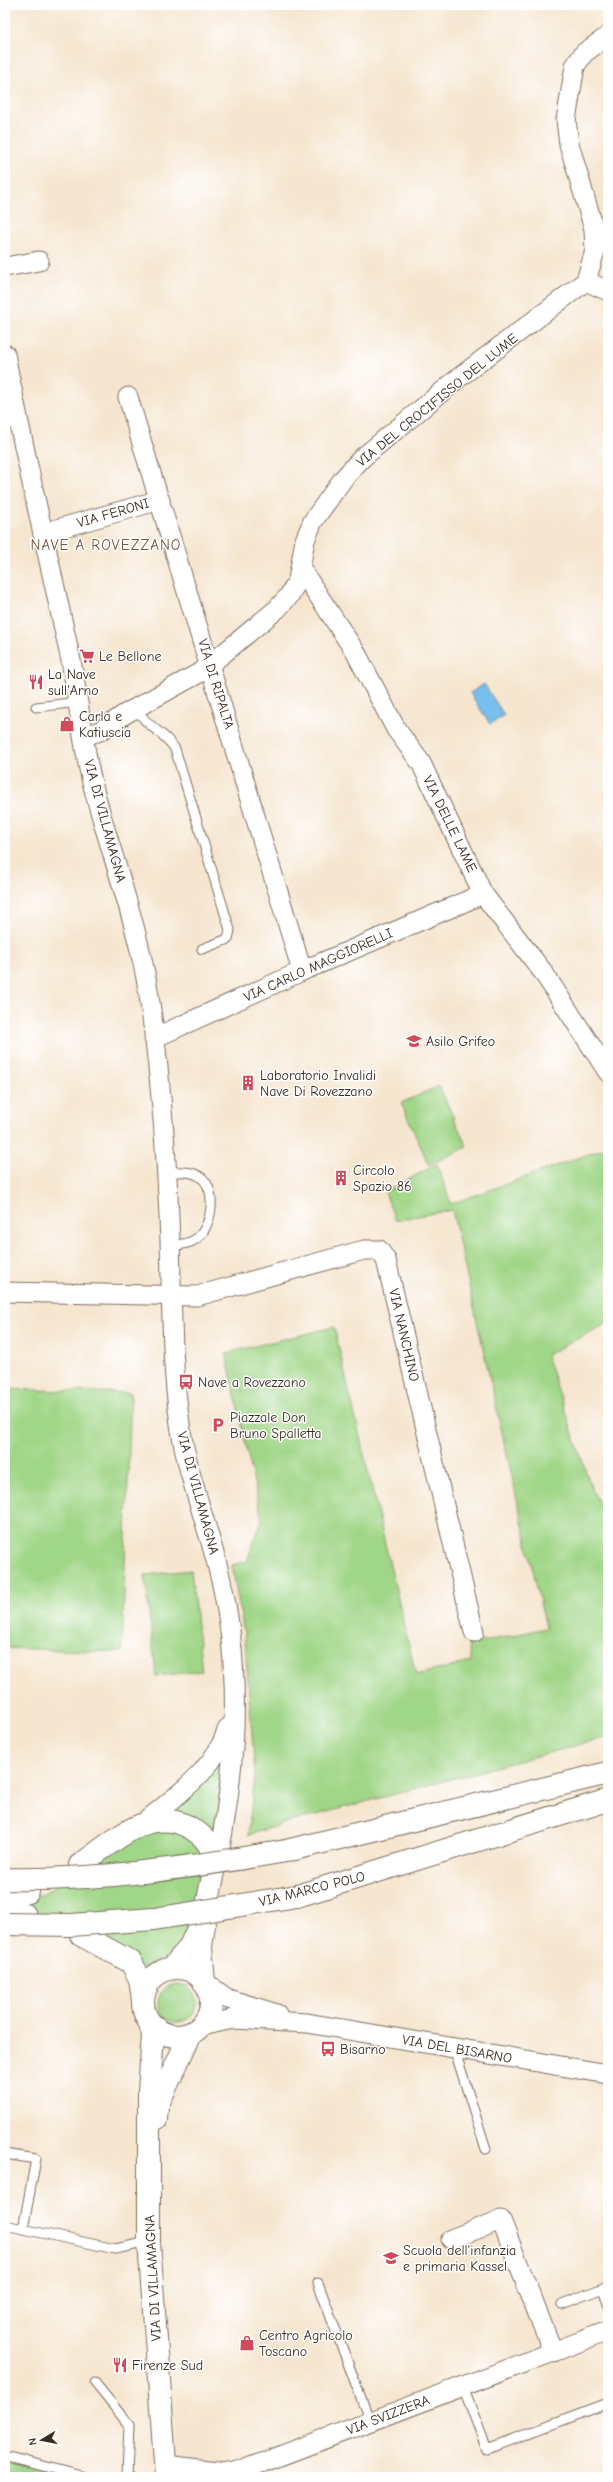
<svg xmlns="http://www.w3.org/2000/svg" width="613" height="2482" font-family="'Comic Neue',sans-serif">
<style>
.green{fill:#a0d687;stroke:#6e8052}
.water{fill:#77bfef;stroke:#597486}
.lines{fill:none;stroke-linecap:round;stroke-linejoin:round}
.lane-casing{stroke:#7c6c5c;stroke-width:11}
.street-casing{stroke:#7c6c5c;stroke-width:21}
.secondary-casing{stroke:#7c6c5c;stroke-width:24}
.highway-casing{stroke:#7c6c5c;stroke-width:24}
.lane{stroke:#fff;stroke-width:9}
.street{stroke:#fff;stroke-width:19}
.secondary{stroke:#fff;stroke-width:22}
.highway{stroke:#fff;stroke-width:22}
.highway-bridge-casing{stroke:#7c6c5c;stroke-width:24;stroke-linecap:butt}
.highway-bridge{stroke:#fff;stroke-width:22}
.labels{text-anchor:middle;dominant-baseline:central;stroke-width:3;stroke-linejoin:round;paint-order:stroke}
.street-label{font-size:14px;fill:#3b2a1e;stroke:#fff}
.poi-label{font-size:14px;fill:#3b2a1e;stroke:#fff;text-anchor:start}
.neighbourhood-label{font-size:15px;letter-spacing:1px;fill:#725940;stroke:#fff}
</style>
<rect width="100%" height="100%" fill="#fff"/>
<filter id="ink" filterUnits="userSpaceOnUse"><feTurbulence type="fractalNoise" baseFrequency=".025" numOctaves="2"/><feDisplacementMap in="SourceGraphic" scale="8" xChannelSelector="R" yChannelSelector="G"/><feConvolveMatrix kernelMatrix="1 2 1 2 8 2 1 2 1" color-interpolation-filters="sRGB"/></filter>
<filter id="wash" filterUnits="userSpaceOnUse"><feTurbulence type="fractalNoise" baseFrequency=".012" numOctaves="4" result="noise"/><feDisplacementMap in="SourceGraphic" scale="16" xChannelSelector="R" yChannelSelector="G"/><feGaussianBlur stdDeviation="0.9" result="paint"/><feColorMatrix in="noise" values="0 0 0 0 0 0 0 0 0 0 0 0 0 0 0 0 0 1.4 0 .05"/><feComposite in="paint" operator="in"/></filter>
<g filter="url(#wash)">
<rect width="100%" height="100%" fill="#f6e6d0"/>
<g class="green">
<path d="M439,1086l28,61 -38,18 -28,-62z"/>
<path d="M608,1147v176l-62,32 46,134 16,31v217l-318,85 -42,13 7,-60 -10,-136 -13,-74 15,-4 15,-41 -36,-167 108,-26 82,348 55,-13 -3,-17 78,-17 -94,-418 -57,10 -10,-28 52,-28 14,40z"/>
<path d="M5,1389l126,4 -9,259 -117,-4z"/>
<path d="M191,1570l11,101 -46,5 -11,-101z"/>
<path d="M223,1755l-5,88 -56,-29z"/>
<path d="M165,1827l41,21c-3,38 -10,75 -30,108l-18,6 -12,9 -35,-28 -85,-34 -5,-8 24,-8 90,-59z"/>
<circle cx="177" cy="2003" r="19"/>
<path d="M5,2461l62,16h-62z"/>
</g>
<path class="water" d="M484,684l20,31 -14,9 -20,-31z"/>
</g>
<g filter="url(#ink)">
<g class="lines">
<g class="lane-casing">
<g id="lane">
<path d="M36,707l43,-5"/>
<path d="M136,708c12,21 27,22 39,41l55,181 -2,9 -26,10"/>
<path d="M166,1173c10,-1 24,-3 33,3 19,11 14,51 -3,63 -7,5 -17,6 -26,7"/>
<path d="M454,2048l32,101"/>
<path d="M5,2154l31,5 -13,70"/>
<path d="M5,2225l110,24 34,-7"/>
<path d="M318,2283l52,139"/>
<path d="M562,2304l41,-16 5,16"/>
<path d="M95,2383l34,42 -2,52"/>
<path d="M463,2387l24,62 121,-46"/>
<path d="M5,2456l81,21"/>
</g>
</g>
<g class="street-casing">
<g id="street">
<path d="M5,267l34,-6"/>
<path d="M586,281l22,10"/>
<path d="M5,354c20,103 44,205 66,307 8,40 11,81 21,121 18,71 46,141 57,214 12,81 18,163 21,245 2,61 1,122 10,183 7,51 27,99 39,148 23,92 18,189 0,281"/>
<path d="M128,397l174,574"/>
<path d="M43,533l117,-33"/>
<path d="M301,569l55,84 40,76 25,34 62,131 60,78 65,100"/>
<path d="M84,736l16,-5 25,-17 76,-42 76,-63 12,-13 9,-16 7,-40 8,-19 30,-42 19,-21 99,-82 125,-95 9,-30 -1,-22 -25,-85 -3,-24 9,-54 9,-13 24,-17"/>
<path d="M154,1038l148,-67 181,-77"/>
<path d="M5,1292l192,4 167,-46h15l7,10 88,372"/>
<path d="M146,1821c32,-27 69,-51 82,-93"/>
<path d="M169,1969l19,-22 10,-22"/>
<path d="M204,1982l24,17 49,15"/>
<path d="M201,2026l32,-7 74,4 301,51"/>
<path d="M451,2239l50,-19 52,132"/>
<path d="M165,2465l70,8 373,-142"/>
</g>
</g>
<g class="secondary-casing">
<g id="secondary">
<path d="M80,1865c32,-22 68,-60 109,-38 12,7 20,14 24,27"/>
<path d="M5,1897l23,-5"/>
<path d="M208,1900l5,-24"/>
<path d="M5,1910l20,5"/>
<path d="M81,1935l50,27 9,17 3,22"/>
<circle cx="177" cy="2002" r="34"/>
<path d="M204,1982l-3,-35 3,-22"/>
<path d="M150,2023l3,12 -4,56v151l17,235"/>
<path d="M156,2119l1,-13 34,-73"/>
</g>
</g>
<g class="highway-casing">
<g id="highway">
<path d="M286,1851l322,-78"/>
<path d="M297,1896l311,-96"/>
</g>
</g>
<use href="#lane" class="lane"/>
<use href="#street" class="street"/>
<use href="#secondary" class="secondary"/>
<use href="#highway" class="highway"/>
<g class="highway-bridge-casing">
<g id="highway-bridge">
<path d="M5,1879c94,2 188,-12 281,-28"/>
<path d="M5,1924l66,1 83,-6 143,-23"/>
</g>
</g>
<use href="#highway-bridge" class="highway-bridge"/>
</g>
</g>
<defs>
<g id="supermarket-bare" transform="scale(1.2)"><path d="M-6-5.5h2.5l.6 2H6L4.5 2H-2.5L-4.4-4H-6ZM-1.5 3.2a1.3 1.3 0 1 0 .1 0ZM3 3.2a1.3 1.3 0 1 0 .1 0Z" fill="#d1495b" stroke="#fff" stroke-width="2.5" paint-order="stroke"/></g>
<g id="restaurant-bare" transform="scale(1.2)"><path d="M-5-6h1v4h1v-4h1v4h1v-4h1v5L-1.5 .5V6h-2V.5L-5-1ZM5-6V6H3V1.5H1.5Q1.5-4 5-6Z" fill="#d1495b" stroke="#fff" stroke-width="2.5" paint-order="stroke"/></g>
<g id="shop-bare" transform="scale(1.2)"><path d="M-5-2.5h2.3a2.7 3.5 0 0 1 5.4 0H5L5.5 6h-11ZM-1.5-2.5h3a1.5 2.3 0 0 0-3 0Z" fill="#d1495b" stroke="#fff" stroke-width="2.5" paint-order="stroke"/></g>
<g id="school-bare" transform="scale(1.2)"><path d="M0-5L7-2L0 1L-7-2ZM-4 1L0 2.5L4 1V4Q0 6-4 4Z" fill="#d1495b" stroke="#fff" stroke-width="2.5" paint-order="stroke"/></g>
<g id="building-bare" transform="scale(1.2)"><path d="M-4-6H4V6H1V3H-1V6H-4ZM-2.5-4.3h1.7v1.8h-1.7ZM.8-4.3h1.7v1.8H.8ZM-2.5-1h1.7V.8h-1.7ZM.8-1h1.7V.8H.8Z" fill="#d1495b" stroke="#fff" stroke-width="2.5" paint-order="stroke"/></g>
<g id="bus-bare" transform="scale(1.2)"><path d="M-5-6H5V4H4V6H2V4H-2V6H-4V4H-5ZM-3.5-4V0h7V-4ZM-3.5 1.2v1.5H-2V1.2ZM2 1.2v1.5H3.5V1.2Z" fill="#d1495b" stroke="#fff" stroke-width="2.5" paint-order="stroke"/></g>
<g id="parking-bare" transform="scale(1.2)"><path d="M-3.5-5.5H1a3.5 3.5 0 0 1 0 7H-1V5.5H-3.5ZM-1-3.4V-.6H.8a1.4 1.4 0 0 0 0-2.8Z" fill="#d1495b" stroke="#fff" stroke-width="2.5" paint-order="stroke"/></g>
</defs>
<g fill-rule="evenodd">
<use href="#supermarket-bare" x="87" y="656"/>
<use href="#restaurant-bare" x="36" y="682"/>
<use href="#shop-bare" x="67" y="724"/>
<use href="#school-bare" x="414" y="1041"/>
<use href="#building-bare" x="248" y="1083"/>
<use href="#building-bare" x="341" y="1178"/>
<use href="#bus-bare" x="186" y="1382"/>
<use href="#parking-bare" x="218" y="1425"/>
<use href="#bus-bare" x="328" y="2049"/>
<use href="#school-bare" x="391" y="2258"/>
<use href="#shop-bare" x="247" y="2343"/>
<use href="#restaurant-bare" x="120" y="2365"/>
</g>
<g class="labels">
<g class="street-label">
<text transform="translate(437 400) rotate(-39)">VIA DEL CROCIFISSO DEL LUME</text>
<text transform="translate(113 513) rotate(-16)">VIA FERONI</text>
<text transform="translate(216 684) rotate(73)">VIA DI RIPALTA</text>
<text transform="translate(105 821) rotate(75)">VIA DI VILLAMAGNA</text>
<text transform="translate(450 824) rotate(64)">VIA DELLE LAME</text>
<text transform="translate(318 965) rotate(-24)">VIA CARLO MAGGIORELLI</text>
<text transform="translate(404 1335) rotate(77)">VIA NANCHINO</text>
<text transform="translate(198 1493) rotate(75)">VIA DI VILLAMAGNA</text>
<text transform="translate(312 1889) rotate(-14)">VIA MARCO POLO</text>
<text transform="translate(457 2049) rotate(10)">VIA DEL BISARNO</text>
<text transform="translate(153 2278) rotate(-93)">VIA DI VILLAMAGNA</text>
<text transform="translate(388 2415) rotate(-21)">VIA SVIZZERA</text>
</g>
<g class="poi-label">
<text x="99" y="656">Le Bellone</text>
<text x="48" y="674">La Nave<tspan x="48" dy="16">sull'Arno</tspan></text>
<text x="79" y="716">Carla e<tspan x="79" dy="16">Katiuscia</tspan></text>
<text x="426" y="1041">Asilo Grifeo</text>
<text x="260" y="1075">Laboratorio Invalidi<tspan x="260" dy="16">Nave Di Rovezzano</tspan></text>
<text x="353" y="1170">Circolo<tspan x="353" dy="16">Spazio 86</tspan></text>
<text x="198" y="1382">Nave a Rovezzano</text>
<text x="230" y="1417">Piazzale Don<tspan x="230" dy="16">Bruno Spalletta</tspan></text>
<text x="340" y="2049">Bisarno</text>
<text x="403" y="2250">Scuola dell'infanzia<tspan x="403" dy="16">e primaria Kassel</tspan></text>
<text x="259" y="2335">Centro Agricolo<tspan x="259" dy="16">Toscano</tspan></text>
<text x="132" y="2365">Firenze Sud</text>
</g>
<g class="neighbourhood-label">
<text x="106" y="545">NAVE A ROVEZZANO</text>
</g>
</g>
<rect width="613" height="2482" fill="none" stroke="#fff" stroke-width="20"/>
<g transform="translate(42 2440) rotate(260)" stroke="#ffffff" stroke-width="3" paint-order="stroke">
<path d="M0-3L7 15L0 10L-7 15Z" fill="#3b2a1e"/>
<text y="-6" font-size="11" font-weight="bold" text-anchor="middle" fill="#3b2a1e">N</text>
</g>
</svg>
